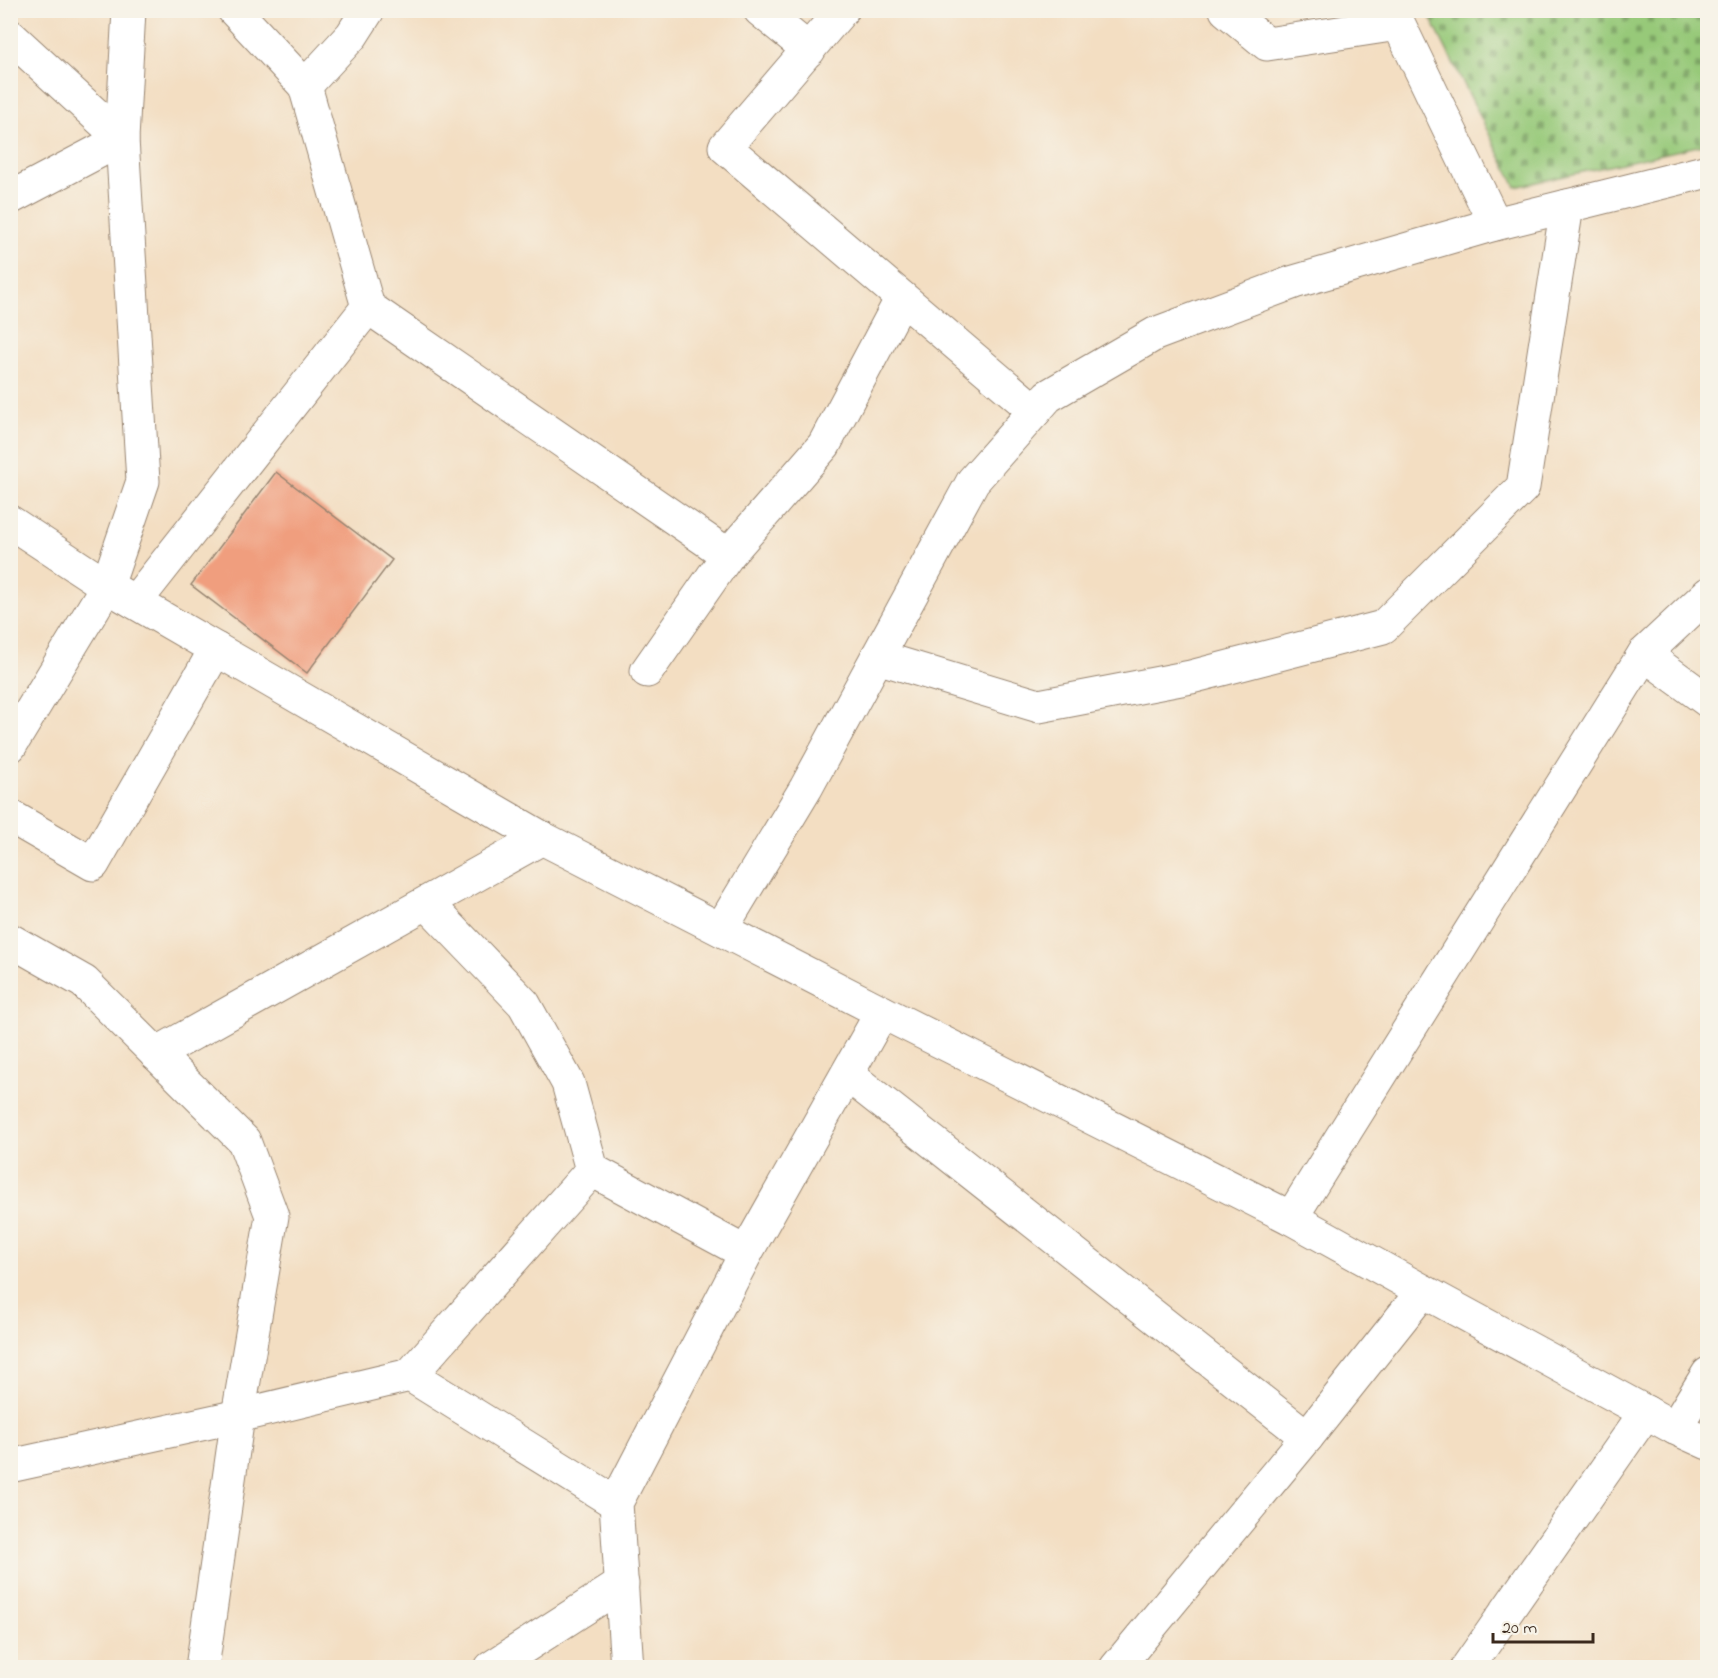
<svg xmlns="http://www.w3.org/2000/svg" width="1718" height="1678" font-family="'Indie Flower',sans-serif">
<style>
.cemetery{fill:url(#cemetery-stones);stroke:#697a4c;stroke-width:1.5}
.building{fill:#f09e7e}
.lines{fill:none;stroke-linecap:round;stroke-linejoin:round}
.minor-casing{stroke:#978470;stroke-width:35}
.minor{stroke:#fff;stroke-width:33}
</style>
<defs>
<pattern id="cemetery-stones" width="16" height="16" patternUnits="userSpaceOnUse" patternTransform="scale(1.5)"><rect width="16" height="16" fill="#97c979"/><path d="M2 7V4a2 2 0 0 1 4 0v3zM10 15v-3a2 2 0 0 1 4 0v3z" fill="#7ca363"/></pattern>
</defs>
<rect width="100%" height="100%" fill="#f7f3e8"/>
<filter id="ink" filterUnits="userSpaceOnUse"><feTurbulence type="fractalNoise" baseFrequency=".0167" numOctaves="2"/><feDisplacementMap in="SourceGraphic" scale="12" xChannelSelector="R" yChannelSelector="G"/><feConvolveMatrix kernelMatrix="1 2 1 2 8 2 1 2 1" color-interpolation-filters="sRGB"/></filter>
<filter id="wash" filterUnits="userSpaceOnUse"><feTurbulence type="fractalNoise" baseFrequency=".008" numOctaves="4" result="noise"/><feDisplacementMap in="SourceGraphic" scale="24" xChannelSelector="R" yChannelSelector="G"/><feGaussianBlur stdDeviation="1.35" result="paint"/><feColorMatrix in="noise" values="0 0 0 0 0 0 0 0 0 0 0 0 0 0 0 0 0 1.4 0 .05"/><feComposite in="paint" operator="in"/></filter>
<g filter="url(#wash)">
<rect width="100%" height="100%" fill="#f3dec2"/>
<path class="cemetery" d="M1427,11h280v133l-191,43z"/>
<g id="blocks">
<path class="building" d="M276,472l116,88 -85,113 -116,-88z"/>
</g>
</g>
<g filter="url(#ink)">
<use href="#blocks" fill-opacity="0" stroke="#978470" stroke-width="1.5"/>
<g class="lines">
<g class="minor-casing">
<g id="minor">
<path d="M234,10l71,76 63,221 360,248"/>
<path d="M760,10l49,40"/>
<path d="M842,10l-117,137 310,264"/>
<path d="M1226,10l41,34 131,-20"/>
<path d="M1392,10l103,214"/>
<path d="M10,36l112,103 -112,59"/>
<path d="M305,86l47,-51 16,-25"/>
<path d="M10,522l97,64 435,252 340,174 409,206 132,73 252,137 33,15"/>
<path d="M135,602l233,-295"/>
<path d="M1644,654l64,47"/>
<path d="M877,657l162,49 152,-29 192,-50 140,-140 44,-281"/>
<path d="M647,671l81,-116 96,-110 78,-147"/>
<path d="M10,746l97,-160 36,-105 -21,-342 7,-129"/>
<path d="M10,816l83,48 123,-215"/>
<path d="M721,929l85,-141 167,-307 75,-85 107,-62 139,-52 201,-58 213,-53"/>
<path d="M10,940l74,42 160,159 28,75 -34,200 -36,252"/>
<path d="M156,1054l386,-216"/>
<path d="M848,1075l459,362"/>
<path d="M592,1170l154,83"/>
<path d="M1291,1218l353,-564 64,-60"/>
<path d="M410,1375l182,-205 -24,-87 -44,-79 -97,-101"/>
<path d="M1675,1428l33,-54"/>
<path d="M10,1466l228,-50 172,-41 206,128"/>
<path d="M491,1668l131,-84"/>
<path d="M627,1668l-11,-165 130,-250 136,-241"/>
<path d="M1116,1668l191,-231 116,-146"/>
<path d="M1467,1668l179,-256"/>
</g>
</g>
<use href="#minor" class="minor"/>
</g>
</g>
<rect width="1718" height="1678" fill="none" stroke="#f7f3e8" stroke-width="36"/>
<path d="M1493 1633v9h100v-9" fill="none" stroke="#3b2a1e" stroke-width="3"/>
<text x="1502" y="1633" font-size="18" fill="#3b2a1e" stroke="#f7f3e8" stroke-width="4.5" paint-order="stroke">20 m</text>
</svg>
